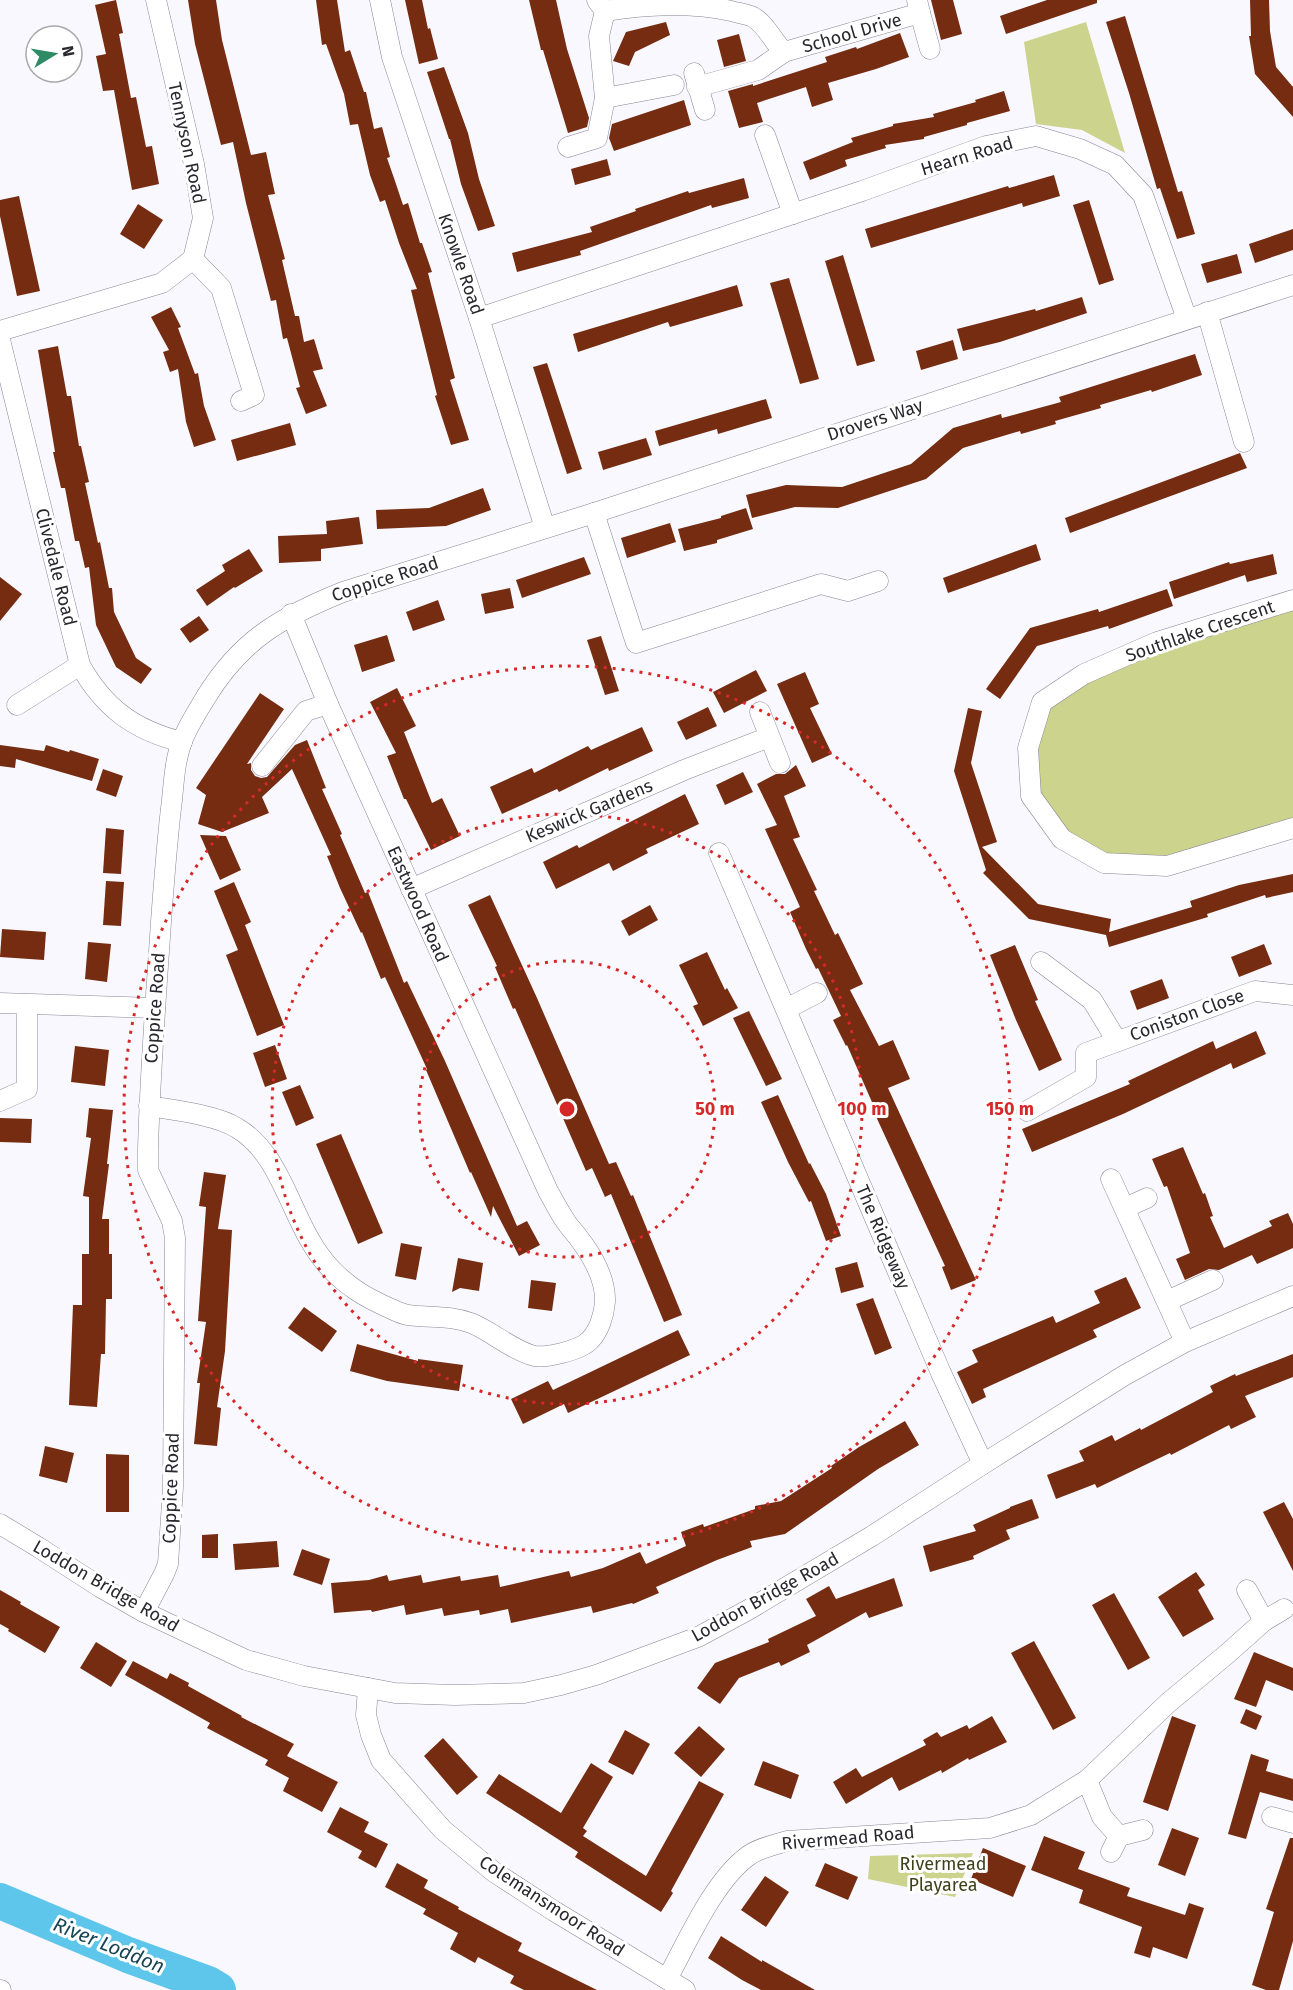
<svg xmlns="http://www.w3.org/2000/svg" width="1293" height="1990" font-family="'Fira Sans',sans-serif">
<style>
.green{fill:#cbd38d}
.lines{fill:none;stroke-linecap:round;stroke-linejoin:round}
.river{stroke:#5ec6eb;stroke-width:36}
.building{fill:#752c11}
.minor-casing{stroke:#888595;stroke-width:21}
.minor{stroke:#fff;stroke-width:20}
.ring{fill:none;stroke:#d62828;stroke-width:3;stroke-dasharray:3 6}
.labels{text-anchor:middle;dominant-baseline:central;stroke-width:6;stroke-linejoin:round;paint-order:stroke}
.street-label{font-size:18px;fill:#29282e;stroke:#fff}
.park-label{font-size:18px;fill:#3e411c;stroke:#fff}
.water-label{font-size:20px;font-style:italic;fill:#184555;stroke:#fff}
.centre{fill:#d62828;stroke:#fff;stroke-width:3}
.ring-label{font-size:18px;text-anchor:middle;font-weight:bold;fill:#d62828;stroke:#fff;stroke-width:6;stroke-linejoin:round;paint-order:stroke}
</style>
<rect width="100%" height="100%" fill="#f9f8ff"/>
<g class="green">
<path d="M1086,22l39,131 -43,-23 -46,-6 -12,-82z"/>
<path d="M1293,600v228l-126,38 -63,-3 -42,-24 -31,-43 11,-94 42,-28z"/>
<path d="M973,1853l-18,44 -87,-18 2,-23z"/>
</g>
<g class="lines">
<path class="river" d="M0,1901l128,54 80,29 10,6"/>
</g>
<g class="building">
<path d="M116,0l7,33 -4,1 12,64 5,-1 10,50 6,-1 7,38 -27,6 -18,-100 -11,1 -7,-35 10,-2 -11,-49z"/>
<path d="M188,0h28l6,40 29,115 15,-3 9,42 -7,1 17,64 -3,1 13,56h4l5,26 10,-3 9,30 -10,2 14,35 -21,8 -10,-26 4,-1 -13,-49 -4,1 -7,-39 -5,1 -25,-98 -13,-61 -12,3 -26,-101z"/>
<path d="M316,0h21l8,52 5,-2 14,42h2l8,37 8,-2 8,30 -3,1 8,23 8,24 5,-2 12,40h2l10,29 -4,1 27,105 -5,2 19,60 -18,5 -16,-49 2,-1 -26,-105 6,-1 -18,-46 -14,-43 -5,2 -10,-27 -12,-51 -8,1 -6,-31 -18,-50 -4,1z"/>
<path d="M405,0h17l6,29 2,-1 8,31 -19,5z"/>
<path d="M529,0h27l11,49 22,69 -2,9 -19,6 -25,-83h-2z"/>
<path d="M931,0h22l9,34 -21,6z"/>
<path d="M1047,0h50v3l-91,31 -6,-18z"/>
<path d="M1250,0h19l1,31 6,36 17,20v30l-38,-43 -6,-38h2z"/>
<path d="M1125,16l53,176 4,-1 13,43 -18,5 -17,-51 -3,1 -28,-96 -23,-71z"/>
<path d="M666,22l4,13 -35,17 -6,14 -16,-5 13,-29z"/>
<path d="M900,33l9,24 -33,12 -48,14 5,17 -21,7 -6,-20 -49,16 6,19 -24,6 -11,-37 25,-7v2l74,-24 -2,-5 31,-10 1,2z"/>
<path d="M739,34l7,27 -22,6 -7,-27z"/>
<path d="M444,67l24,66 11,46 16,47 -17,5 -17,-47 -11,-45h-1l-22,-67z"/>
<path d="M1004,91l6,20 -43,12v2l-43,12v2l-39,6 1,3 -41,12 2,6 -37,14 -7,-18 50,-20 -2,-4 42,-12v-2l41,-7 -1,-3 43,-12 -1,-2z"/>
<path d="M684,100l7,25 -77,26 -5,-13 3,-14z"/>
<path d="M607,159l4,16 -36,10 -4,-16z"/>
<path d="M1054,175l6,21 -37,11 -1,-4 -151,45 -6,-19 143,-43 1,2z"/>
<path d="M744,178l5,20 -37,10 -1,-3 -131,46 1,4 -64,17 -5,-19 80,-21 -2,-5 46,-16 -1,-2 53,-18 1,2z"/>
<path d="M19,196l21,95 -23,5 -17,-80v-16z"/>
<path d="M1089,200l25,80 -15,5 -26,-80z"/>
<path d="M138,204l25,16 -19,29 -24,-15z"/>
<path d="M1293,229v21l-38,13 -6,-19z"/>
<path d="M1237,254l5,19 -35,10 -6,-19z"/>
<path d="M843,255l32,106 -18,5 -32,-105z"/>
<path d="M789,278l30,101 -19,5 -30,-101z"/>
<path d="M737,285l6,21 -73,21 -2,-5 -90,30 -5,-18z"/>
<path d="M1082,297l5,16 -87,29 -37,9 -6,-22 78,-20 1,2z"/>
<path d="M171,307l10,20 -3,1 17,46 3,-1 6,33 12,34 -22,7 -8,-25 -8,-53 -8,3 -7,-20 6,-2 -18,-33z"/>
<path d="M953,340l5,19 -37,11 -5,-19z"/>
<path d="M58,346l9,50h4l8,50h2l8,36 -4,1 13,60 2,-1 9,46h3l2,24 22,46 16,11 -11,15 -25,-17 -20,-42 -7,-58 -4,1 -6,-27h-4l-10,-53h-4l-8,-36h2l-17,-102z"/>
<path d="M1195,354l7,21 -50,17 -1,-2 -51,15 1,3 -46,13 1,3 -35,10 -1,-3 -57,17 -37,31 -88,29 -43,-1 -43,11 -6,-23 40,-10 56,2 69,-23 42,-36 48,-14 1,4 59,-16 -2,-5z"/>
<path d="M547,363l35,106 -15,5 -34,-107z"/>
<path d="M766,399l6,19 -54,16 -1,-5 -58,17 -4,-15z"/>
<path d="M290,423l6,22 -59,16 -6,-21z"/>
<path d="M646,438l6,17 -49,15 -5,-18z"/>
<path d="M1240,453l7,15 -177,65 -5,-15z"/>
<path d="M483,488l8,22 -45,16 -69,3 -1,-19 53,-2z"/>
<path d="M746,508l7,21 -36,11v3l-33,8 -6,-22 43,-11v-2z"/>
<path d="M359,517l4,27 -42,5v12l-42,2 -1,-27 49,-2 -1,-13z"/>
<path d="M670,523l6,19 -49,16 -6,-20z"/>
<path d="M1036,544l5,16 -93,33 -5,-15z"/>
<path d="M249,549l14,22 -28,17 -1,-1 -27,19 -11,-16 29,-19 -3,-6z"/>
<path d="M1273,554l4,20 -30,8 -2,-7 -71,24 -5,-17 60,-20 1,2z"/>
<path d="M584,557l7,17 -69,24 -6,-18z"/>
<path d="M0,577l22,17 -22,27z"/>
<path d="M510,588l4,20 -29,6 -4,-20z"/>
<path d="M1167,589l6,17 -64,23 -1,-3 -71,20 -37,53 -14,-10 44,-61 68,-19 1,3z"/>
<path d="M438,600l7,20 -32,11 -7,-19z"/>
<path d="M199,616l10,14 -19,13 -10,-14z"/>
<path d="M387,635l8,26 -33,11 -8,-27z"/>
<path d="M601,636l18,55 -14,4 -18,-55z"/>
<path d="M756,670l11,21 -43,22 -11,-21z"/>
<path d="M805,672l14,32 -9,4 22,46 -20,9 -35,-79z"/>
<path d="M397,688l19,38 -12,6 28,71 10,-5 18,38 -29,14 -25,-51h-2l-17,-43 9,-3 -26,-51z"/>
<path d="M260,693l24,16 -37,55 4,-1v7l4,6 6,2 6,-1 28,-32 12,-5 19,48 -4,1 20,45 -2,1 25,58 3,-1 36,91 3,-2 38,80 72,165 10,-5 13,24 -21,11 -26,-50 -2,11 -20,-45 -1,1 -44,-103 1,-1 -42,-92 -4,2 -19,-47 -1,1 -21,-45 -13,-32 4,-1 -39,-86 -30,28 7,16 -47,19 -24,-8 8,-29 -10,-7z"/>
<path d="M708,707l9,19 -31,14 -9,-18z"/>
<path d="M968,708l14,3 -11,52 26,79 -15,5 56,57 73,15 -2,13 83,-25 -2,-6 49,-16 54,-11v18l-27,6 -1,-3 -58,19 1,3 -99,30 -3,-12 -77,-16 -46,-46 3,-3 -32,-99z"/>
<path d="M642,727l11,24 -44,20 -1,-3 -49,24 -2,-3 -55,25 -12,-27 42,-19 2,5 54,-27 3,4z"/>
<path d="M0,745l44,6 2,-6 23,7 1,-2 29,9 -7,22 -76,-22 -1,9 -15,-2z"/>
<path d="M796,765l10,21 -22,10 16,41 -7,2 24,51 -3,1 21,44 3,-2 25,51 -13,6 29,56 14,-6 17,39 -22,9 88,192 -25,10 -9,-23 3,-1 -72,-156 2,-1 -28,-64 -1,1 -13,-26 8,-4 -23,-48 -2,1 -10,-20 -16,-37 10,-5 -35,-78 12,-4 -20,-41 19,-10h9z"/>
<path d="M103,769l20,7 -7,21 -20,-7z"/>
<path d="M743,772l10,20 -28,13 -9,-20z"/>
<path d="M685,794l14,30 -53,25 2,4 -35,18 -4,-8 -53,26 -13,-27 34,-17 2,3z"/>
<path d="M106,828l18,2 -3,44 -18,-1z"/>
<path d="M200,835l26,1 15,34 -21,10z"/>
<path d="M106,881l18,1 -3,44 -18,-1z"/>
<path d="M234,882l17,40 -6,3 39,100 -27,11 -31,-81 12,-5 -24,-59z"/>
<path d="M490,895l47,103 72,166 7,-2 15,34 2,-1 49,120 -18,7 -53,-128 -6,3 -13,-29 -6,3 -71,-163 -2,1 -18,-42 2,-1 -29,-61z"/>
<path d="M650,905l8,15 -29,16 -8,-15z"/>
<path d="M2,929l44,3 -2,28 -44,-3z"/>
<path d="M88,942l23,2 -4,38 -22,-3z"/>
<path d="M1264,944l8,20 -33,13 -8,-20z"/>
<path d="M1015,945l23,55 -3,1 27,59 -23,11 -23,-51 -26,-65z"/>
<path d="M707,952l18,38 2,-2 11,20 -35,18 -10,-20 5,-2 -19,-39z"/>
<path d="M1162,979l7,19 -32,12 -7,-19z"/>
<path d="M749,1011l33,68 -16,7 -33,-68z"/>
<path d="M1256,1031l10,23 -33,15 -2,-6 -108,51 -91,38 -10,-23 108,-45 -2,-3 85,-40 3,8z"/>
<path d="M275,1045l12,34 -22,8 -12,-34z"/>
<path d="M75,1046l34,4 -4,36 -34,-4z"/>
<path d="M300,1085l14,33 -18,8 -14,-34z"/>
<path d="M778,1095l31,69 1,-1 16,31 15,42 -15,5 -15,-40 -2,1 -21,-40 -27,-60z"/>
<path d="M89,1108l24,2 -6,54h2l-7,55h7v35h3v45h-6l-1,55h-4l-4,53 -28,-2 4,-100h9v-51h7v-57l-6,-1 8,-58 -5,-1z"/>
<path d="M0,1118l32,1 -1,24 -31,-1z"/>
<path d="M341,1134l42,99 -25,11 -42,-100z"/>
<path d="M1183,1147l20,47 2,-1 8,23 -3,1 14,31 48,-22 -3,-5 19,-8 5,11v24l-36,16 -5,-9 -33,15 -10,-1 -24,11 -9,-21 14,-6 -23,-67 -3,1 -12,-28z"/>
<path d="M204,1172l22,3 -8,54 14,1 -7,121 -8,56 4,1 -4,38 -23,-2 6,-61h-3l9,-61 -8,-1 8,-114 -7,-1z"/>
<path d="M401,1243l21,4 -6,33 -21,-4z"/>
<path d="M458,1258l25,5 -4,28 -19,-3 -8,4z"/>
<path d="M857,1262l7,25 -23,6 -6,-25z"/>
<path d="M1126,1277l15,31 -48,22 4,7 -114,52 3,8 -14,7 -15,-32 21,-10 -6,-12 81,-34 3,7 44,-20 -6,-12z"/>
<path d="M531,1280l25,3 -4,28 -24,-3z"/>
<path d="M873,1298l19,50 -17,7 -19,-51z"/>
<path d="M304,1307l33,24 -15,21 -34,-24z"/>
<path d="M678,1330l12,25 -122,58 -4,-9 -41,20 -12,-25 37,-18 5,9z"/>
<path d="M357,1344l61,17v-2l45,6 -4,26 -72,-10 -37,-10z"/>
<path d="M1293,1354v23l-48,19 11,21 -25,12 -2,-4 -58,30 -1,-2 -73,35 -2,-4 -39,15 -9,-24 37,-14 -5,-10 33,-16 3,6 25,-13 1,2 72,-38 -3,-6 25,-12 1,2z"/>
<path d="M905,1421l14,24 -41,24 -93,65 -35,7 2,6 -35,13 -61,27 3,6 -26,11 -1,-1 -39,10 -2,-7 -80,17 -3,-14 -28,6 -1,-5 -35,6 -2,-8 -36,7 -2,-10 -32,7 -1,-2 -37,3 -3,-30 38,-3 18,-5 2,6 32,-6 2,8 37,-7 1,5 37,-6 2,12 69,-16 2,6 32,-9 37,-16 6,12 40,-18 -5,-14 22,-8 1,3 51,-18v-3l26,-5 51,-33 -1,-2 28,-19z"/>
<path d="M45,1446l29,7 -7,30 -28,-7z"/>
<path d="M106,1454l23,1v57h-23z"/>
<path d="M1032,1499l7,19 -33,12 4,9 -37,17 1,3 -44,13 -7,-26 53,-15 -3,-6 37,-17v-1z"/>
<path d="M1284,1502l9,17v52l-30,-59z"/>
<path d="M218,1534v24h-16v-23z"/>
<path d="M277,1541l2,26 -44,3 -2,-26z"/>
<path d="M302,1549l28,10 -8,26 -29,-10z"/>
<path d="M1196,1572l9,13 -7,5 16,29 -31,18 -25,-40z"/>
<path d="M894,1578l9,28 -34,12 -3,-6 -59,33 3,7 -29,14 -2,-4 -40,16 -19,26 -23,-16 18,-25 54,-21 -1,-3 48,-23 -10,-17 23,-13 7,13z"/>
<path d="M0,1590l21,12 -1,2 40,23 -15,26 -37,-22 1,-2 -9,-5z"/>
<path d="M1114,1593l36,65 -22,12 -36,-65z"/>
<path d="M1034,1641l42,77 -23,12 -42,-77z"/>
<path d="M96,1642l31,19 -16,26 -31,-19z"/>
<path d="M1254,1652l39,16v23l-27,-11 -10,27 -22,-8z"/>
<path d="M133,1661l34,18 3,-6 19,10 -1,3 54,30 -1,1 53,27 -7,12 51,26 -16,30 -39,-21 6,-13 -24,-13 3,-5 -61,-32 3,-5 -85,-48z"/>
<path d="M1246,1709l16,7 -6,14 -16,-7z"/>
<path d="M992,1716l15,26 -38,18 -1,-2 -26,15 -1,-3 -42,21 -7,-14 -46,27 -13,-22 23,-14 6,9 64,-32 -3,-5 14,-8 4,5 26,-12 2,4z"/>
<path d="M1172,1716l24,9 -28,86 -25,-9z"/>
<path d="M699,1726l26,23 -24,28 -27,-24z"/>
<path d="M625,1730l25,14 -17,31 -25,-13z"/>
<path d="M443,1738l35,39 -21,18 -33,-39z"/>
<path d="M1251,1754l18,6 -3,11 27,8v22l-33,-9 -14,47 -18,-5z"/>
<path d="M763,1761l36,14 -8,24 -37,-14z"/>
<path d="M591,1763l22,14 -30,51 4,3 -4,5 63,40 53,-95 25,13 -53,97 2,2 -12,19 -86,-55 3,-5 -92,-59 13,-19 62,39z"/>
<path d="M340,1807l29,15 -5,10 24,12 -12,24 -18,-10 4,-7 -35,-19z"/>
<path d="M1172,1828l27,10 -14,38 -27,-11z"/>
<path d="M1044,1836l41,16 -7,17 52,19 -3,8 58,19 4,-12 15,5 -17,51 -34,-12 -3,11 -16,-5 8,-26 -63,-24 4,-13 -52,-20z"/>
<path d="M1290,1838h3v103l-14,49h-13l-14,-5 22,-73 -8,-3z"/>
<path d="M983,1848l43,18 -13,31 -42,-18z"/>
<path d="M397,1863l31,17 -4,8 35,19 -1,2 64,34 -4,8 79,39h-73l-14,-7 4,-7 -36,-19 -3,6 -25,-14 8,-16 -35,-19 3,-5 -41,-22z"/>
<path d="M825,1863l33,14 -10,23 -33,-14z"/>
<path d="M765,1876l24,16 -23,35 -25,-17z"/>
<path d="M721,1936l41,26v-2l53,30h-54l-19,-10 -34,-22z"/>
</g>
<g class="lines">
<g class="minor-casing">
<g id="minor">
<path d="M380,0l12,57 87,261 66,210"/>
<path d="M605,11c42,-6 84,-9 126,0 7,2 16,3 22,6 14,8 20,25 31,35"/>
<path d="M920,13l10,36"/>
<path d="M694,73l11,37"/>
<path d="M697,87l61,-17 26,-18 136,-39 -3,-13"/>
<path d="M605,98l69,-13"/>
<path d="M765,135l28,79"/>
<path d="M568,147l29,-9 8,-40 -6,-62 6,-25 -8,-11"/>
<path d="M193,259l28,29 33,107 -13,6"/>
<path d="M1207,312l37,130"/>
<path d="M479,318l383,-127 124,-45 50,-10 44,13 35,16 28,30 44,124"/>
<path d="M0,331l162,-48 31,-24 10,-41 -9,-54 -38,-164"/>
<path d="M0,340l80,325c24,43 54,65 102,77"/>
<path d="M594,513l42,130 185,-59 27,7 30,-10"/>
<path d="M1293,600l-136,42 -73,32 -42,28 -14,46 3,48 31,43 42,24 63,3 126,-38"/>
<path d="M17,705l63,-40"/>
<path d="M760,712l20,51"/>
<path d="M262,766l44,-55 22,-7"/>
<path d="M719,853l222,520 42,91"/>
<path d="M411,889l273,-119 85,-33"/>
<path d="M1041,962l51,38 25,41"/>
<path d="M0,1003l155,5"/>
<path d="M786,1009l31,-16"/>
<path d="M0,1101l27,-12v-84"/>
<path d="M149,1106c24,4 68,9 88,22 49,29 54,100 94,141 17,18 34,28 56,38 7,3 14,7 21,8 21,3 42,0 63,8 20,8 38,25 60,32 12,5 50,-5 59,-15 9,-9 14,-25 15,-38 1,-28 -18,-55 -36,-76 -8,-10 -14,-23 -21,-35l-220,-487 -37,-90"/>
<path d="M1027,1111l59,-34v-24l169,-62 38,4"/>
<path d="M1111,1179l74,163"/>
<path d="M1125,1208l22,-10"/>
<path d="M1167,1301l46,-21"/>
<path d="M0,1524l38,23 62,40 44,25 102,48 58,16 91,17 60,2 69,-2 37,-8 35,-10 102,-38 50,-27 124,-74 111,-72 142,-89 60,-33 108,-46"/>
<path d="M1247,1590l17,31"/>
<path d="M144,1612l20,-38 4,-10 5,-77 2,-249 -3,-17 -24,-51v-21c2,-76 8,-152 13,-227 3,-41 6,-82 11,-122 2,-20 3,-40 10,-59 6,-15 15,-29 24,-44 35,-57 75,-80 137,-105l251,-79 699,-228"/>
<path d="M368,1688l-2,27 5,20 10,25 62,70 51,42 60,39 131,79"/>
<path d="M1087,1780l15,37 17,19 -8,16"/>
<path d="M1272,1817l21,6"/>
<path d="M1119,1836l24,-6"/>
<path d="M667,1979c21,-38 46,-97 81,-123 11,-8 26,-11 39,-15l203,-13 41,-13 56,-35 81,-77 59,-49 37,-33 20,-12"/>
<path d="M0,1990h1"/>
</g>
</g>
<use href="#minor" class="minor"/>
</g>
<g class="ring">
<circle cx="567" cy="1109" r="148"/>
<circle cx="567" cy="1109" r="295"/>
<circle cx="567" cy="1109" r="443"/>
</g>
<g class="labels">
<g class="street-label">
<text transform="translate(852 33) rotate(-16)">School Drive</text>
<text transform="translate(187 143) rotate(78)">Tennyson Road</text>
<text transform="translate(967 156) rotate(-17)">Hearn Road</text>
<text transform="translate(461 264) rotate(71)">Knowle Road</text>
<text transform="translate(875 420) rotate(-18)">Drovers Way</text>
<text transform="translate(56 567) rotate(76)">Clivedale Road</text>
<text transform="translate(385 579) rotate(-18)">Coppice Road</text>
<text transform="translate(1200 631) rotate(-19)">Southlake Crescent</text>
<text transform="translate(589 811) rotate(-23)">Keswick Gardens</text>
<text transform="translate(418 904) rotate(66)">Eastwood Road</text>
<text transform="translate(155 1008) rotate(-86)">Coppice Road</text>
<text transform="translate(1187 1015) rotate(-20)">Coniston Close</text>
<text transform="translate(883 1237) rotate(67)">The Ridgeway</text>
<text transform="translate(171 1488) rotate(-88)">Coppice Road</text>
<text transform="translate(106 1586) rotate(30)">Loddon Bridge Road</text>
<text transform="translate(765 1597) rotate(-29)">Loddon Bridge Road</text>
<text transform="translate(848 1838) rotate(-5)">Rivermead Road</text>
<text transform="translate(552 1906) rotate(33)">Colemansmoor Road</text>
</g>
<g class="park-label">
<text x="943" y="1864">Rivermead<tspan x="943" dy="21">Playarea</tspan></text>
</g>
<g class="water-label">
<text transform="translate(109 1945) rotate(22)">River Loddon</text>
</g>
</g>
<circle cx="567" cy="1109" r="9" class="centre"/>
<g class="ring-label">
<text x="715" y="1115">50 m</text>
<text x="862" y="1115">100 m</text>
<text x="1010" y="1115">150 m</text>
</g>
<g transform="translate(54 54) rotate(79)"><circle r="28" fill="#ffffff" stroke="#a9a9ab" stroke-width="1.5"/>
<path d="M0-4.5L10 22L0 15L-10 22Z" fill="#2d8c65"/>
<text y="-9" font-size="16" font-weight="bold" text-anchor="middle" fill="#29282e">N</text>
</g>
</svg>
